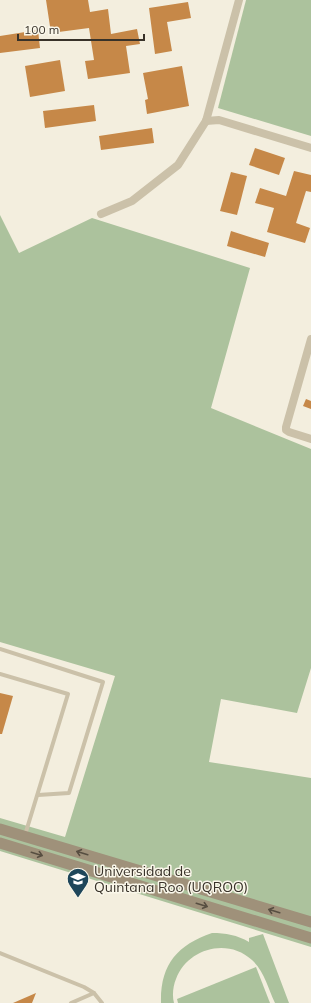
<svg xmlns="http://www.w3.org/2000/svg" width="311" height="1003" font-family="Mulish,sans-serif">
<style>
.green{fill:#acc29d}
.building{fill:#c68848}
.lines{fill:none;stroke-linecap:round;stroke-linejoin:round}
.service{stroke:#cbc1a9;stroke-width:4}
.minor{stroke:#cbc1a9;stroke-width:8}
.secondary{stroke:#9f917a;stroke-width:11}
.oneway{stroke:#574e41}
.labels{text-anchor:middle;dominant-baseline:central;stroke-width:3;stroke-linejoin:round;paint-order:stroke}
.poi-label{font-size:14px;fill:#383229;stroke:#faf7ea;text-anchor:start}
</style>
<rect width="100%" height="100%" fill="#f3eede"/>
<g class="green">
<path d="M246,0h65v136l-93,-28z"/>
<path d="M0,215l19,38 73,-35 158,50 -39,140 100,41v219l-14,45 -76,-14 -12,63 102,16v169l-311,-96v-33l65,19 50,-161 -115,-34z"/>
<path d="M212,933c14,0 25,2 37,9v-4l14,-4 26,69h-14c-7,-15 -11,-32 -23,-43 -25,-23 -65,-11 -76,19 -3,7 -4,17 -2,24h-13c-1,-38 16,-58 51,-70z"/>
<path d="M256,967l14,36h-92l-1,-4z"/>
</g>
<g class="building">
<path d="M46,0h42l2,12 18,-3 3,25 26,-5 3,15 -14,2 4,27 -42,6 -3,-18 9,-1 -5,-32 -38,5z"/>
<path d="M188,2l3,16 -24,4 5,29 -17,3 -6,-46z"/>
<path d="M38,30l2,18 -40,5v-17z"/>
<path d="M60,60l5,31 -35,6 -5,-31z"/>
<path d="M182,66l7,40 -42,8 -2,-14 3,-1 -5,-26z"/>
<path d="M94,105l2,16 -51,7 -2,-17z"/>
<path d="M152,128l2,15 -53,7 -2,-14z"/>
<path d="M255,148l30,10 -6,17 -30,-10z"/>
<path d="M294,171l17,4v17l-5,-1 -10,32 14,5 -5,15 -38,-11 7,-24 -19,-5 5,-15 26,8z"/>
<path d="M231,172l16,4 -10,39 -17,-4z"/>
<path d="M231,231l38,12 -4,14 -38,-11z"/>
<path d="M306,399l5,2v8l-8,-3z"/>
<path d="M0,693l13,3 -11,38h-2z"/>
<path d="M36,993l-4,10h-19z"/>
</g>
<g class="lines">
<g class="service">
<path d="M0,649l103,33 -34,111 -31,2"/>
<path d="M0,674l68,20 -43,141"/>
<path d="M0,953l84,34 10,6 8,10"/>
<path d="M71,1003l23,-10"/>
</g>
<g class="minor">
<path d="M206,121l13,-1 92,28"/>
<path d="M101,214l31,-13 46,-36 28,-44 33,-121"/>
<path d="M311,339l-25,88v3l3,2 22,7"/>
</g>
<g class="secondary">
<path d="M0,829l311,93"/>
<path d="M0,843l311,95"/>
</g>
</g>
<defs><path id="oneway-shaft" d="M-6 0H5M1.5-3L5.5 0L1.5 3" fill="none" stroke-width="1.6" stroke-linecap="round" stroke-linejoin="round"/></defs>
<g class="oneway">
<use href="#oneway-shaft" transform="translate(82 853) rotate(-163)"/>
<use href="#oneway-shaft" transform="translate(37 854) rotate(17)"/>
<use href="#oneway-shaft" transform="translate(202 905) rotate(17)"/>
<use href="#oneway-shaft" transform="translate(274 911) rotate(-163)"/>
</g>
<defs>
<g id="university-pin" transform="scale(1.15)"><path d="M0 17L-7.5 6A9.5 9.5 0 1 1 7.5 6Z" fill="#1e465a" stroke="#faf7ea"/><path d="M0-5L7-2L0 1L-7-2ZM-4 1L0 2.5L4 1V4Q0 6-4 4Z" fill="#fff"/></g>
</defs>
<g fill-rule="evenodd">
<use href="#university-pin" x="78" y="879"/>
</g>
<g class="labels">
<g class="poi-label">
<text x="94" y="871">Universidad de<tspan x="94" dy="16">Quintana Roo (UQROO)</tspan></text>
</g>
</g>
<path d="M18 34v6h126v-6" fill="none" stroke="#383229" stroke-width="2"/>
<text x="24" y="34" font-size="12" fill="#383229" stroke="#faf7ea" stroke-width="3" paint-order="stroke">100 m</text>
</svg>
